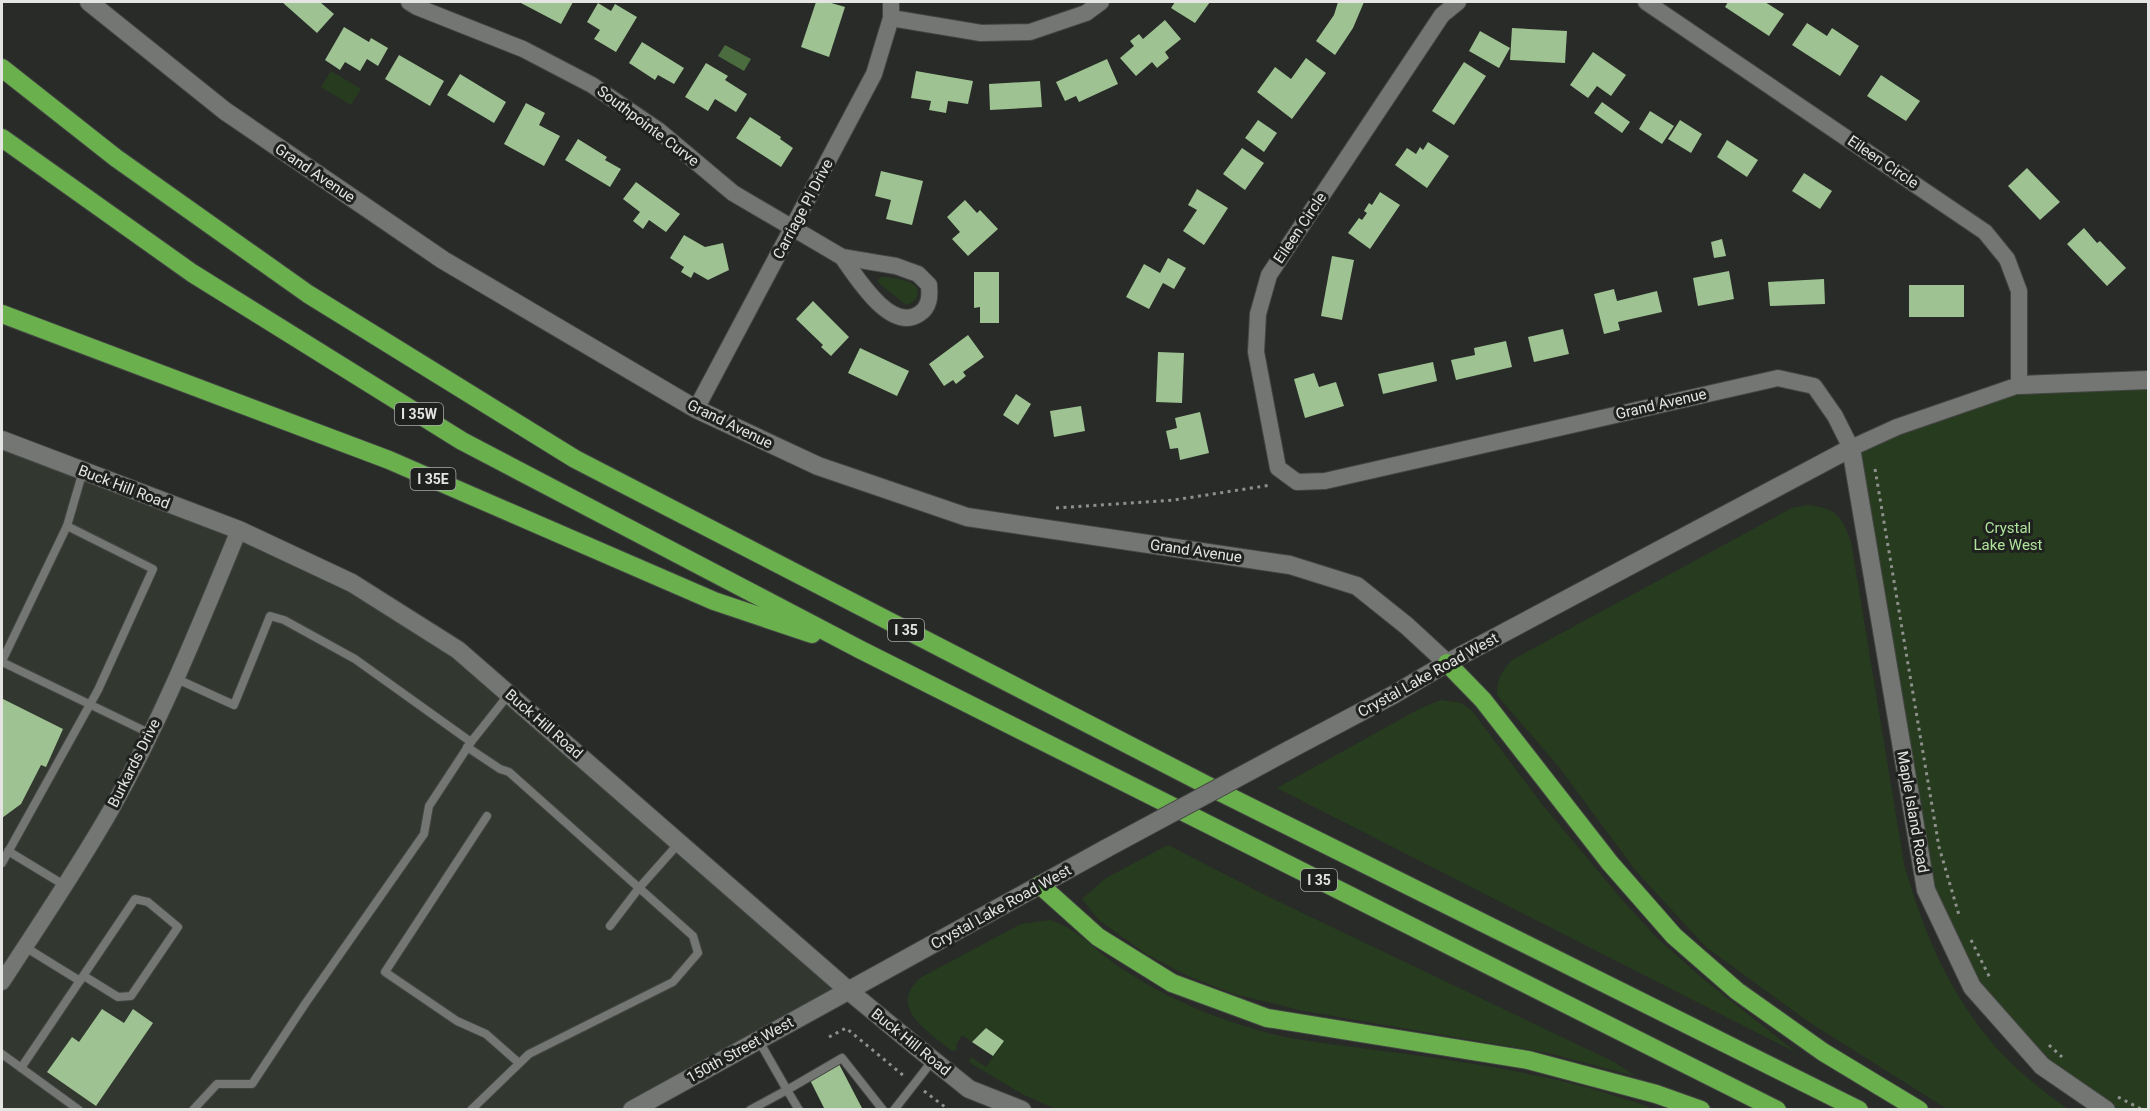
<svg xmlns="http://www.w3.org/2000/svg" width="2150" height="1111" font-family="Roboto,sans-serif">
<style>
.built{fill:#323830}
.green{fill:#273c1f}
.water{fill:#4b6c3f}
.building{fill:#9ec292}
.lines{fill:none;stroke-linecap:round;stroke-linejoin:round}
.lane-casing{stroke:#444543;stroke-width:10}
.street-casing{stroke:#444543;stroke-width:18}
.secondary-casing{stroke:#444543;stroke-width:20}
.highway-casing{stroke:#444543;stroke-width:20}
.path{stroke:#8e908d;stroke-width:3;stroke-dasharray:3 4.5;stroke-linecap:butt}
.lane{stroke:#737672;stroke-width:8}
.street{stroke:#737672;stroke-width:16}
.secondary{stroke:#737672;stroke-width:18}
.highway{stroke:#6ab14e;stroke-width:18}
.secondary-bridge-casing{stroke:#444543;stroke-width:20;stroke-linecap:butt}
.secondary-bridge{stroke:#737672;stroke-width:18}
.labels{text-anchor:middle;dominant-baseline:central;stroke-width:6;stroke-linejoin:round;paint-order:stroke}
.shield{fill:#1f211e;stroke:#a9aaa8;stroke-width:1.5}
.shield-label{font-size:14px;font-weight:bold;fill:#e4e5e3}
.street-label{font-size:15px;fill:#e4e5e3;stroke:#1f211e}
.park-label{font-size:15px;fill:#afe39d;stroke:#1f211e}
</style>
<rect width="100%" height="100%" fill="#282b27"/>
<path class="built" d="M2,440l237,90 219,120 391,341 -217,118h-630z"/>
<g class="green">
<path d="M331,71l30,18 -10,16 -30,-18z"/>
<path d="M880,277c9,0 21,2 29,5 15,6 9,20 -3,23l-26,-21 -2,-3z"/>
<path d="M2148,380v729h-42l-64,-43 -70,-79 -46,-97 -75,-442 168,-63z"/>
<path d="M1807,505c28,2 35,11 44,37l53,322c20,71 49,139 101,193 18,19 41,36 63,52h-121l-138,-87 -103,-75 -70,-76 -77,-104 -62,-72c0,-16 4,-23 15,-35l280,-152z"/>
<path d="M1441,700l20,3 11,8 69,92 82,98 33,36 46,41 95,75 -520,-265 142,-79z"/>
<path d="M1168,845l97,50 349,167 21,14 -87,-23 -244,-42 -70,-17 -46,-18 -42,-22 -47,-34 -17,-21 24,-21z"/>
<path d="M1050,920c28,8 46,32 71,48 41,28 88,48 136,62 40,12 84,15 126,21 91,12 184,25 271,58h-598l-32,-14 -55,-33 2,-5 15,10 18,-26 -19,-13 -13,14 -10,-7 -6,10 1,5 -5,1c-22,-18 -65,-43 -32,-73l101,-54z"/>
</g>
<path class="water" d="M725,45l26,14 -7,12 -26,-15z"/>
<g class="building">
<path d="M282,2h38l14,12 -17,19z"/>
<path d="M519,2h54l-12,22z"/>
<path d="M816,2h12l17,5 -16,50 -28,-10z"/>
<path d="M1175,2h35l-15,21 -24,-15z"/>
<path d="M1338,2h26l-11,26 -18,27 -19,-14 18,-26z"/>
<path d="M1728,2h37l19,12 -15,22 -44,-29z"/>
<path d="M598,3l13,8 4,-7 22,13 -21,35 -22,-13 6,-9 -13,-8z"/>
<path d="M1165,20l16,19 -16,13 4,6 -12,10 -5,-6 -16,14 -16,-18 14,-12 -4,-5 9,-7 4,5z"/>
<path d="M1807,23l20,13 5,-8 27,18 -19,30 -48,-31z"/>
<path d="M344,27l25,15 2,-4 17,10 -10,18 -11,-7 -7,12 -15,-9 -5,8 -15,-10z"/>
<path d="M1512,28l55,3 -2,32 -55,-3z"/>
<path d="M1480,31l30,17 -11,20 -30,-17z"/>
<path d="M642,42l42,26 -10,16 -16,-9 -3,5 -26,-17z"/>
<path d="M1593,52l33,23 -15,21 -14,-10 -9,12 -18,-13z"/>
<path d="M399,55l45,26 -14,25 -45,-27z"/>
<path d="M1306,58l20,15 -34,46 -35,-27 18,-25 16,12z"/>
<path d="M1107,59l11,25 -39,18 -3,-6 -11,5 -9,-19z"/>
<path d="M1464,62l22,14 -32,49 -22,-14z"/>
<path d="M706,63l22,13 -3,4 22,14 -11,18 -21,-13 -7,12 -23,-14z"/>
<path d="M916,71l57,10 -5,23 -20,-3 -2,12 -17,-3 2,-9 -20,-3z"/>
<path d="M460,74l46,28 -12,21 -47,-28z"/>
<path d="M1881,75l39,26 -14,20 -39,-25z"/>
<path d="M1040,81l2,26 -52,3 -1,-26z"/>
<path d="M1602,102l28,20 -8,11 -28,-20z"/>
<path d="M526,103l19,10 -6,12 21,11 -16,30 -40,-22z"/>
<path d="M1650,111l24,15 -12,18 -23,-15z"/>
<path d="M750,117l31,20 -1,2 13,9 -12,19 -45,-29z"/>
<path d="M1258,120l19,13 -13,19 -19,-14z"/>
<path d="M1680,120l22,14 -11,19 -23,-14z"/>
<path d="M578,139l29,18 -2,3 16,9 -11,18 -45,-27z"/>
<path d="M1727,140l31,20 -11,17 -30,-20z"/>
<path d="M1428,142l21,14 -22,32 -32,-23 12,-17 9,6 4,-7 3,3z"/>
<path d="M1242,148l22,15 -19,27 -22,-16z"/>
<path d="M2027,168l33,34 -20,18 -32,-34z"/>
<path d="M881,171l42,10 -11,44 -26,-6 5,-19 -16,-4z"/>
<path d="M1804,173l28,18 -12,18 -28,-18z"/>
<path d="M636,182l44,32 -14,18 -17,-12 -6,9 -10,-8 7,-9 -17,-13z"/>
<path d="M1197,189l31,19 -24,37 -21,-14 14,-21 -9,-5z"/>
<path d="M1380,192l20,13 -30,44 -22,-16 11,-15 3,2 5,-7 -3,-2 5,-8 3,2z"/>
<path d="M965,200l12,13 3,-3 18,19 -30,27 -16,-17 8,-7 -13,-15z"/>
<path d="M2084,228l13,15 3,-2 26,27 -19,18 -40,-42z"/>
<path d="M684,235l21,12 18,-4 6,27 -21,10 -14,-8 -3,6 -10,-6 3,-5 -14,-9z"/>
<path d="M1722,239l4,17 -12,2 -3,-16z"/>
<path d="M1332,256l22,4 -12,60 -21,-4z"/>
<path d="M1168,258l18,10 -12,21 -11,-6 -14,26 -23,-12 18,-33 16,9z"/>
<path d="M1729,271l5,28 -36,7 -5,-28z"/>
<path d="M974,272h25v51h-19v-16l-6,1z"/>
<path d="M1824,279l1,25 -55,2 -2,-24z"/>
<rect x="1909" y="285" width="55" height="32"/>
<path d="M1614,289l3,12 40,-10 5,21 -44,10 2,8 -16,4 -10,-40z"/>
<path d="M813,301l36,36 -18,19 -10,-9 2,-2 -27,-26z"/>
<path d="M1563,329l6,25 -35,8 -6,-25z"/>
<path d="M968,335l16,22 -21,15 3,4 -10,8 -3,-4 -9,6 -15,-22z"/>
<path d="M1506,341l6,26 -56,13 -5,-20 24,-5 -1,-7z"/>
<path d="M860,348l49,23 -12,25 -49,-23z"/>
<path d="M1158,352l26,1 -2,50 -26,-1z"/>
<path d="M1433,362l4,19 -54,13 -5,-20z"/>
<path d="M1314,373l5,14 17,-5 8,24 -39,12 -11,-39z"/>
<path d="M1016,394l15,10 -13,21 -15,-10z"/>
<path d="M1081,406l4,25 -31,6 -4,-26z"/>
<path d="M1200,412l9,41 -29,7 -2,-12 -8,1 -4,-18 11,-3 -2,-10z"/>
<path d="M3,699l60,30 -17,38 -5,-2 -20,39 -19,14z"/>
<path d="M102,1009l22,14 9,-14 20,14 -57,83 -49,-34 25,-35 7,5z"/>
<path d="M986,1028l18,13 -11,15 -21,-14z"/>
<path d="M839,1064l24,46h-38l-15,-30z"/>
</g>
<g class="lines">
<g class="lane-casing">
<g id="lane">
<path d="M2,661l65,-135 16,-55"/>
<path d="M2,662l147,71"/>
<path d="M177,679l57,26 36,-89 14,4 71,39 116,83 38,-48"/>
<path d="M467,747l33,22 9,3 184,164 5,17 -25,29 -144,72 -58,56"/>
<path d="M487,816l-102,156 72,49 29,13 33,29"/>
<path d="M8,851l56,34"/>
<path d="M2,863l96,-173 55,-121 -86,-43"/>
<path d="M610,926l29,-38 40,-45"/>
<path d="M25,947l55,34"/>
<path d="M759,1041l28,49 55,-32 41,52"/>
<path d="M2,1054l77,56"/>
<path d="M21,1068l114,-169 13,3 30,25 -47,69 -13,1 -34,-21"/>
<path d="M193,1110l24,-26h35l53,-80 119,-170 5,-28 42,-64"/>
<path d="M750,1110l37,-20 12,20"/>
<path d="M894,1110l39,-50"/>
</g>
</g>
<g class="street-casing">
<g id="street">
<path d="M409,2l8,5 106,42 69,36 66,45 75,63 109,64 54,9 22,8 11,11c1,11 1,22 -10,29 -29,19 -63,-38 -77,-57"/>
<path d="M1458,2l-16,13 -173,260 -11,39 -2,38 22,116 19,14 28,-1 453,-103 36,8 21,30 16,32 46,-21 122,-42v-94l-12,-32 -22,-27 -339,-230"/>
<path d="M891,18l90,15 49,-1 56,-19 15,-11"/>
<path d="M696,409l178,-335 17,-56v-16"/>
<path d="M2,982c37,-57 76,-114 110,-174 50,-89 88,-184 127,-278"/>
</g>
</g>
<g class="secondary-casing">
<g id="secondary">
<path d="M89,2l136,109 218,149 253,149 122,57 149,51 323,48 67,21 50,40 40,37"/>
<path d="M2019,385l129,-5"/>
<path d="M2,440l237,90 113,53 106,67 391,341 69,57 51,41 53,21"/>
<path d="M1289,750l104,-55 54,-32 404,-215 75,442 46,97 70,79 64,44"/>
<path d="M632,1110l475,-262"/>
</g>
</g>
<g class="highway-casing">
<g id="highway">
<path d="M2,68l114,90 192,136 267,165 645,333 639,318"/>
<path d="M2,138l190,135 270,168 399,209 916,460"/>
<path d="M2,314l387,146 325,141 98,33"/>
<path d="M1447,663l36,37 127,163 64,73 63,55 86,61 96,58"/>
<path d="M1040,885l58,52 74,46 95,35 261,42 128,34 45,16"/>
</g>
</g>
<g class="path">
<path d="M1875,469l64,378 20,68"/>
<path d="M1056,508l118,-8 97,-15"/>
<path d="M1971,940l20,40"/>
<path d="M829,1037l17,-9 58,48"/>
<path d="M2049,1045l13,12"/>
<path d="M924,1091l25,19"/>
<path d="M2118,1097l25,13"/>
</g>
<use href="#lane" class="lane"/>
<use href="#street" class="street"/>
<use href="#secondary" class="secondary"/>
<use href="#highway" class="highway"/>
<g class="secondary-bridge-casing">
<path id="secondary-bridge" d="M1107,848l182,-98"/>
</g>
<use href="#secondary-bridge" class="secondary-bridge"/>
</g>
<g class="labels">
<g class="shield">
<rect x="395" y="403" width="48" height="22" rx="4.5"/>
<rect x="410.5" y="468" width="45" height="22" rx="4.5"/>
<rect x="888" y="619" width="36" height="22" rx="4.5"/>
<rect x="1301" y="869" width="36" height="22" rx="4.5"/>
</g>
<g class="shield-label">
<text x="419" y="414">I 35W</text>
<text x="433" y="479">I 35E</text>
<text x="906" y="630">I 35</text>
<text x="1319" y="880">I 35</text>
</g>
<g class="street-label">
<text transform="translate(648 126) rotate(37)">Southpointe Curve</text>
<text transform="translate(1883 162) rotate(34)">Eileen Circle</text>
<text transform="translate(315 173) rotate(34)">Grand Avenue</text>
<text transform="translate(803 209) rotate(-62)">Carriage Pl Drive</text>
<text transform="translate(1300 228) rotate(-56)">Eileen Circle</text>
<text transform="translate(1661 404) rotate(-13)">Grand Avenue</text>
<text transform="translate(730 424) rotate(26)">Grand Avenue</text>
<text transform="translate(124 487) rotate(21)">Buck Hill Road</text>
<text transform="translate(1196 551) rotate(8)">Grand Avenue</text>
<text transform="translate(1428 675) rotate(-29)">Crystal Lake Road West</text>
<text transform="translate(544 724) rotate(41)">Buck Hill Road</text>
<text transform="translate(134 763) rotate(-63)">Burkards Drive</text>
<text transform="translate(1913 812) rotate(80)">Maple Island Road</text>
<text transform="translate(1001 907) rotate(-29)">Crystal Lake Road West</text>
<text transform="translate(911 1042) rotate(39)">Buck Hill Road</text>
<text transform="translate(740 1050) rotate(-29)">150th Street West</text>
</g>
<g class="park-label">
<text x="2008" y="528">Crystal<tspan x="2008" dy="17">Lake West</tspan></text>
</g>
</g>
<rect width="2150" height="1111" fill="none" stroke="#e4e5e3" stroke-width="6"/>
</svg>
